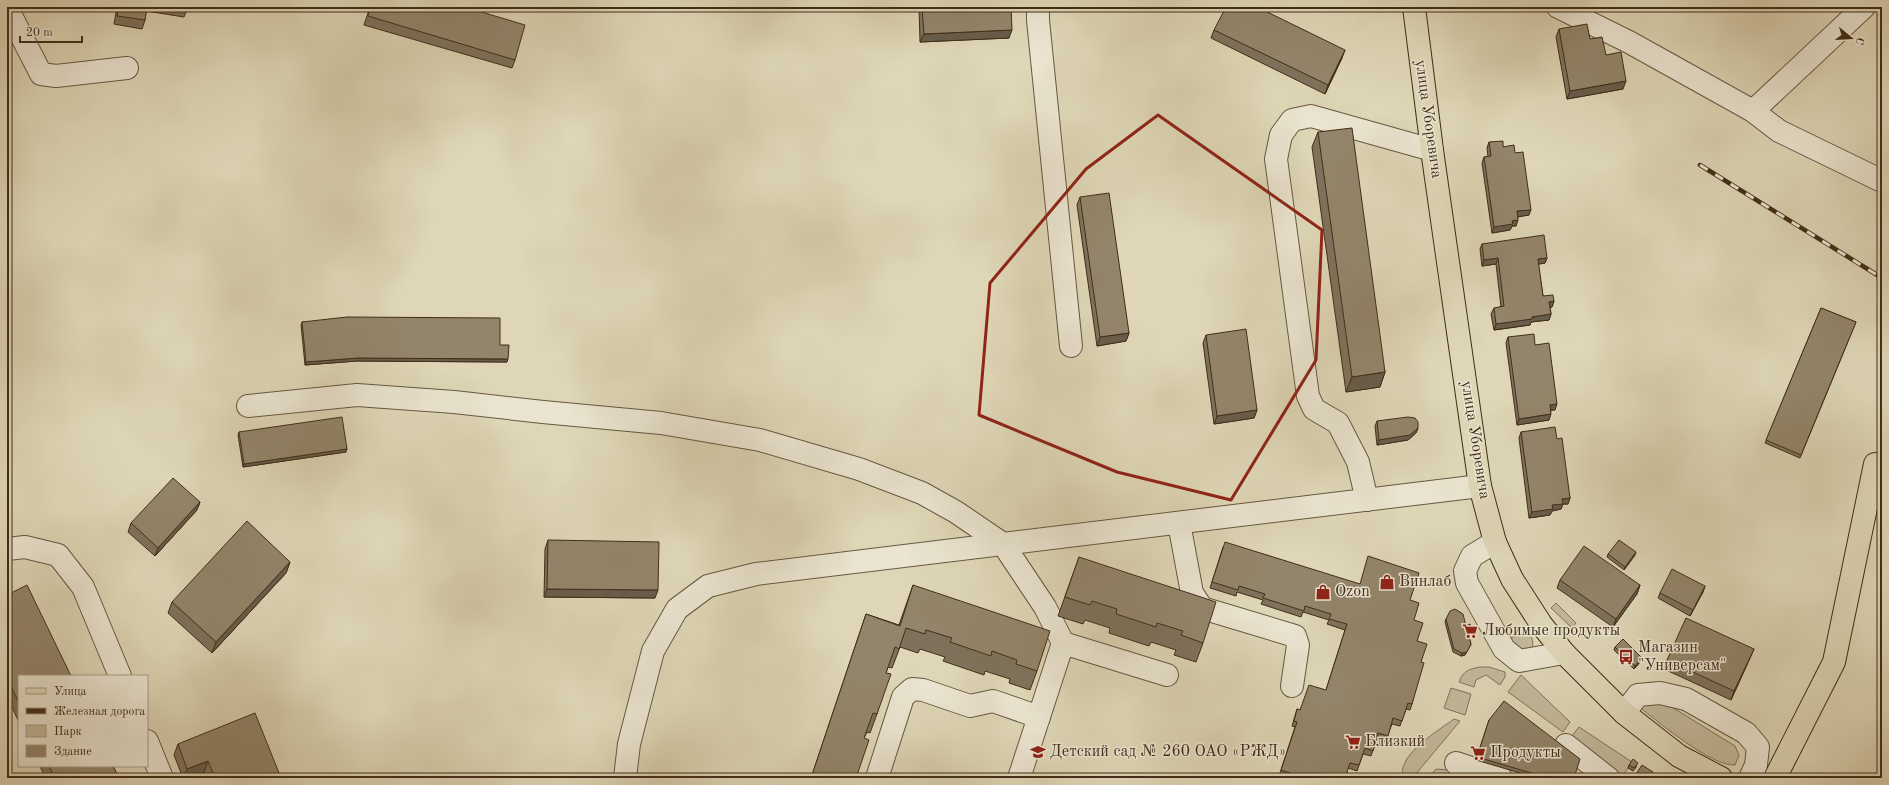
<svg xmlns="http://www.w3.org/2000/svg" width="1889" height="785" font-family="'Old Standard TT',serif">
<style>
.green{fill:#c3b99b;stroke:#82735a}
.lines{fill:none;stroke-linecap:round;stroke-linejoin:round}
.minor-casing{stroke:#685740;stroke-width:24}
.major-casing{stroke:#412d19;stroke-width:24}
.minor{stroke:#eae4d0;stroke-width:22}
.major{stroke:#ded6b6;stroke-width:22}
.rail-casing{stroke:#412d19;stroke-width:4.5}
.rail{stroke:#eae4d0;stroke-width:3;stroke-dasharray:9;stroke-linecap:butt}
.wall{fill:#7e725c;stroke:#412d19}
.shaded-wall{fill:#675d4b;stroke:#412d19}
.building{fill:#93856b;stroke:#412d19}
.marked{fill:none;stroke:#8f2418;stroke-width:3;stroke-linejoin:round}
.labels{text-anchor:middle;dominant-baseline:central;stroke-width:3;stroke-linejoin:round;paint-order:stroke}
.street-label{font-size:16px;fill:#412d19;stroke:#eae4d0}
.poi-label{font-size:16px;fill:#412d19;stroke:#eae4d0;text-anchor:start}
</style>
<rect width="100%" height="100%" fill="#ded6b6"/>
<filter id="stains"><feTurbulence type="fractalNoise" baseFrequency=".005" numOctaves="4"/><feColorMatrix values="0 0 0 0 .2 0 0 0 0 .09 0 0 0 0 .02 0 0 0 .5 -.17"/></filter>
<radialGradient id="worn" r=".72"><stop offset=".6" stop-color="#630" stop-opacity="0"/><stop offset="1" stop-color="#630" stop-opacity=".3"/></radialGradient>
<g class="green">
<path d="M1556,603l20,20 -4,5 -21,-20z"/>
<path d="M1527,630c5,8 8,12 4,21l-6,2 -8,-5 -6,-10z"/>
<path d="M1480,667h9l16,5v5l-5,8 -14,-10 -10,5 -2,7 -15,-5c4,-11 10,-13 21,-15z"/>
<path d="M1521,675l49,47 -7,10 -55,-40z"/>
<path d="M1451,688l20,6 -6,21 -21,-7z"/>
<path d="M1659,699l76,47 4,9 -4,10c-23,2 -78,-44 -97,-59z"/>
<path d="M1454,719l6,2 -45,54h-13c-1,-23 36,-44 52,-56z"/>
<path d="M1579,727l53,35 -11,16 -53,-37z"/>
<path d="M1436,769l14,1 23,8h-45z"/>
</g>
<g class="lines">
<g class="minor-casing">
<g id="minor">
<path d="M1038,7v13l33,326"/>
<path d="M1558,7l71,35 124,69 26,20 103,50"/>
<path d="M7,8l34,66 15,2 71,-8"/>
<path d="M1753,111l111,-104"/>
<path d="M248,406l109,-11 97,7 89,10 118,11 99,17 99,29 63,24 34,19 47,32 42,63 18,36 104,32"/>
<path d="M1367,500l-9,-38 -20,-39 -24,-14 -6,-13 -32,-237 5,-24 11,-15 19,-4 121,34"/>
<path d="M1179,523l13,70 10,15 93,28 3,9 -6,41"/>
<path d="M1495,542l-23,14 -7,15 2,12 37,66 15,12 45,-8"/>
<path d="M7,549l18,-2 33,8 25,32 37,89"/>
<path d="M1624,713l14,-18 22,-2 26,6 60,34 12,14 -2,18 -6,13"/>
<path d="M147,741l15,37"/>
<path d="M1566,745l42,33"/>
<path d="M1456,763l45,15"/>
<path d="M625,778l4,-34 24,-93 24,-42 31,-23 48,-12 724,-88"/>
<path d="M877,778l26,-81 9,-8 11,1 47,16 23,-5 46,16"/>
<path d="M1019,778l44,-135"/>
</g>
</g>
<g class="major-casing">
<g id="major">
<path d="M1414,7l18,143 48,336 15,56 17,37 29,45 23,29 60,60 55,43 42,22"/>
<path d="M1775,778l59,-116 41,-198"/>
</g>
</g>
<use href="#minor" class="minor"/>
<use href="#major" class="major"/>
<g class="rail-casing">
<path id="rail" d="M1700,165l182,113"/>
</g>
<use href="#rail" class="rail"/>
</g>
<g class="wall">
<path d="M117,7h71l-4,10 -38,-6 -1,9 -3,9 -28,-5z"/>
<path d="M370,7h95l50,53 -3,8 -148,-43z"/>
<path d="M919,7h92l-2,31 -89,4z"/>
<path d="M1559,29l47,26 17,34 -56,10 -11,-62z"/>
<path d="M1214,30l128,28 -17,36 -114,-56z"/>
<path d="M1318,132l67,240 -5,15 -34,5 -34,-245z"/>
<path d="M1489,142l14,5 12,6 14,62 -11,2 -2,9h-4l-2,4 -18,3 -10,-70 2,-6h4l-1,-9z"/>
<path d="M1080,197l49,136 -3,8 -29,5 -20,-141z"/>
<path d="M1482,244l65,14 -2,5 -7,1 5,32 11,5 -2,6h-2l1,7 -2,6 -18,2 -1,3 -36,5 -3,-16 3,-6 7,-1 -5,-43 -14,2 -2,-17z"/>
<path d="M1821,308l35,14 -56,136 -35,-15z"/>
<path d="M302,322l198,23 7,17 -150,-1 -52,4 -4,-40z"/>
<path d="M1206,335l51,75 -3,8 -40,6 -11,-81z"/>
<path d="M1508,337l27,8 20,65h-4l-2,10 -32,5 -11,-82z"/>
<path d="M1377,421l41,7 -2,5 -8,7 -31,5 -2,-19z"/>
<path d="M239,432l107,20 -103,15 -5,-32z"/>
<path d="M1521,432l36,7 13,59 -2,6h-5l-2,5 -9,2 -2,4 -21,3 -10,-80z"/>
<path d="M200,502l-3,8 -42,46 -27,-24 3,-9z"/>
<path d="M548,540l107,58 -111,-1 1,-48z"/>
<path d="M1223,547l187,53 11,62 -9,42 -2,6 -4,-1 -6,17 -8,-2 -7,18 -8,-3 -6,17 -8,-2 -6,17 -9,-3 -3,10h-60l-6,-2 16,-49 -3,-1 5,-17 3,1 26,-20 19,-60 -18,-6 2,-4 -26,-8 -2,5 -40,-13 2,-4 -26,-8 -1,4 -26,-8z"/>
<path d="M1608,554l27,1 -11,15 -17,-13z"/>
<path d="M1079,557l124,86 -7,19 -22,-7 2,-5 -25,-8 -2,4 -40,-13 1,-5 -25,-8 -2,4 -25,-8z"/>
<path d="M290,562l-4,11 -74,80 -44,-40 4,-11z"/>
<path d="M1560,580l80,5 -3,9 -24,33 -56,-39z"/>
<path d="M913,585l124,86 -7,19 -21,-7 1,-4 -25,-8 -1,4 -41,-14 2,-4 -25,-8 -2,4 -18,-6 -8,21 -4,-1 -2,6 -9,41 -7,19 -3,-1 -3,6 -8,40h-45l55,-164 33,11z"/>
<path d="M1705,586l-2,6 -13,24 -32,-18 2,-5z"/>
<path d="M7,595l12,81v46l-12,-25z"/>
<path d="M1446,619l20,7 6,6 -1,3h-3l3,9 -6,11 -4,1 -8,-4 -8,-30z"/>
<path d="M1615,647l27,11 -1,3 -7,8 -20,-19z"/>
<path d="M1754,649l-4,9 -19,42 -67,-31 3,-9z"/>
<path d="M1489,720l85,58h-37l-61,-18z"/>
<path d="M178,744l103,34h-74l-3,-6 -15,6h-6l-9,-23z"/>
<path d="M1629,765l8,1 -4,5 -5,-3z"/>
<path d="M40,766h73l6,12h-74z"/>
<path d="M1636,774l16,1 -1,3h-13l-3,-1z"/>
</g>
<g class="shaded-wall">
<path d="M1012,30l-3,8 -89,4 4,-8z"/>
<path d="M1345,50l-3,8 -17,36 3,-9z"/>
<path d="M1626,81l-3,8 -56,10 3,-8z"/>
<path d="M1531,210l-2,5 -14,2 2,-6z"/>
<path d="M1518,220l-2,6h-4l-2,4 -18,3 2,-6 18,-6z"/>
<path d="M1498,258l-2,6 -14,2 2,-6z"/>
<path d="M1547,258l-2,5 -10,2 3,-6z"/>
<path d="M1554,301l-2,6 -5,1 2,-6z"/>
<path d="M1551,314l-2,6 -18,2 -1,3 -36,5 2,-6 36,-7z"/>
<path d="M1129,333l-3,8 -29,5 3,-9z"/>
<path d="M358,358l150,1 -1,3 -150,-1 -52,4 1,-3z"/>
<path d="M1385,372l-5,15 -34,5 6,-15z"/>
<path d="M1557,404l-2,6h-7l2,-5z"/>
<path d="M1257,410l-3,8 -40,6 3,-8z"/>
<path d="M1551,414l-2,6 -32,5 2,-6z"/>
<path d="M1418,428l-2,5 -8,7 -31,5 2,-5z"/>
<path d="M347,449l-1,3 -103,15 1,-3z"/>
<path d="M1570,498l-2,6h-5l-2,5 -9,2 -2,4 -21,3 3,-6 20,-7 10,-6z"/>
<path d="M200,502l-3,8 -42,46 3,-8z"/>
<path d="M1636,552l-1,3 -11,15 1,-3z"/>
<path d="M290,562l-4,11 -74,80 4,-11z"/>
<path d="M1640,585l-3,9 -24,33 3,-8z"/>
<path d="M1705,586l-2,6 -13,24z"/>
<path d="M547,589l111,1 -3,8 -111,-1z"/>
<path d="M1472,632l-1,3 -4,1 1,-3z"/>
<path d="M1471,644l-6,11 -4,1 1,-3z"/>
<path d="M1754,649l-4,9 -19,42 3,-9z"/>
<path d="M1642,658l-1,3 -7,8 1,-3z"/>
<path d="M208,761l-4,11 -15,6h-5l3,-9z"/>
</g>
<g class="building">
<path d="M119,7h28l-2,13 -28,-4z"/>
<path d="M370,7h95l60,18 -10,35 -147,-44z"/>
<path d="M922,7h89l1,23 -88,4z"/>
<path d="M1226,7h31l88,43 -17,35 -114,-55z"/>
<path d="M1587,24l3,15 12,-2 4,18 15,-3 5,29 -56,10 -11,-62z"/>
<path d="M1352,128l33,244 -33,5 -34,-245z"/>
<path d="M1503,141v6l11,-2 1,8 8,-1 8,58 -14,1 1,9 -6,1 1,3 -19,3 -10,-70 7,-1 -2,-14z"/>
<path d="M1109,193l20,140 -29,4 -20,-140z"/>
<path d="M1544,235l3,23 -9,1 5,37 10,-1 1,6 -5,1 2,12 -19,3v2l-36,5 -2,-16 10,-2 -6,-48 -14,2 -2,-16z"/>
<path d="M1821,308l35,14 -55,133 -35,-15z"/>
<path d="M347,317l153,1v27h9l-1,14 -150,-1 -52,4 -4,-40z"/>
<path d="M1246,329l11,81 -40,6 -11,-81z"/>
<path d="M1534,334l1,11 14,-2 8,61 -7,1 1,9 -32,5 -11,-82z"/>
<path d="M342,417l5,32 -103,15 -5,-32z"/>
<path d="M1408,417l7,1 3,4v6l-8,7 -31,5 -2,-19z"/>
<path d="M1555,427l2,12 5,-1 8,60 -8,1 1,5 -11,1 1,4 -21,3 -11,-80z"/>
<path d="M173,478l27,24 -42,46 -27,-25z"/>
<path d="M247,521l43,41 -74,80 -44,-40z"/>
<path d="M548,540l111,2 -1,48 -111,-1z"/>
<path d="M1619,540l17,12 -11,15 -17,-13z"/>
<path d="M1225,542l135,42 8,-28 51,17 -9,27 9,3 -5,17 9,3 -6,18 10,3 -6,18 3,1 -12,41 -4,-1 -6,18 -9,-3 -5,18 -10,-3 -5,18 -8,-3 -6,17 -9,-2 -5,15h-40l-24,-8 16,-48 -3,-1 3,-12 3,1 9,-25 17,5 21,-66 -18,-5 2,-5 -26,-8 -1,5 -41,-13 2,-4 -26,-8 -1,4 -26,-8z"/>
<path d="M1584,546l56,39 -24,34 -56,-39z"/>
<path d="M1079,557l137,45 -13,41 -22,-8 2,-4 -26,-8 -1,4 -40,-13 1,-5 -25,-8 -2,4 -25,-8z"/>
<path d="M1672,569l33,17 -12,24 -33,-17z"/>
<path d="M27,585l44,91h-52v27l-12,-25v-83z"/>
<path d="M913,585l137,46 -13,40 -21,-7 1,-4 -25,-9 -1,5 -41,-14 2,-4 -26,-8 -1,4 -19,-6 -7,21 -4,-2 -9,26 5,1 -14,40 -4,-1 -9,25 5,2 -13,38h-45l55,-164 34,12z"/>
<path d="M1455,609l8,5 3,12 4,-2 2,8 -4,1 3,11 -4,8 -5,1 -8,-4 -8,-30 4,-8z"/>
<path d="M1686,618l68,31 -20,42 -67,-31z"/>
<path d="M1623,639l19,19 -7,8 -20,-19z"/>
<path d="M1504,701l76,58 -6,19h-26l-71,-21 12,-37z"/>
<path d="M255,713l26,65h-66l-7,-17 -21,8 -9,-25z"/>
<path d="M1633,759l5,4 -4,5 -5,-3z"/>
<path d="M1642,765l11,7 -3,6h-7l-7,-4z"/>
<path d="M49,766h64l6,12h-64z"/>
</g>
<path class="marked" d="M1158,115l164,115 -6,130 -85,140 -114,-28 -138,-57 11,-132 96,-114z"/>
<defs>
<g id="shop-bare" transform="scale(1.2)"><path d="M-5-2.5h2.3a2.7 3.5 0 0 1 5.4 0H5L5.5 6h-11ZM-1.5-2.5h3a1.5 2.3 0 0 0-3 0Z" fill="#8f2418" stroke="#eae4d0" stroke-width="2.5" paint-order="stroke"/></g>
<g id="supermarket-bare" transform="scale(1.2)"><path d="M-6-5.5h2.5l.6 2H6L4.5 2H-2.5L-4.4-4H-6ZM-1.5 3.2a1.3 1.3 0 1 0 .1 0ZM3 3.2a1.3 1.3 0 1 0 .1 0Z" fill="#8f2418" stroke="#eae4d0" stroke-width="2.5" paint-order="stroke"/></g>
<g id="bus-bare" transform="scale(1.2)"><path d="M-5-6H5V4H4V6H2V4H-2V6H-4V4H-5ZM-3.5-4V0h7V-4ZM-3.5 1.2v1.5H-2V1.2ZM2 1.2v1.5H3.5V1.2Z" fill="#8f2418" stroke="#eae4d0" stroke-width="2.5" paint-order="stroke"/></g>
<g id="school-bare" transform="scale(1.2)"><path d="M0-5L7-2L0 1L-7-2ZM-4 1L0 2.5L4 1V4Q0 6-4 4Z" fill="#8f2418" stroke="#eae4d0" stroke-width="2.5" paint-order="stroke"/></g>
</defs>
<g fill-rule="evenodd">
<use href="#shop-bare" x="1387" y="582"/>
<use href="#shop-bare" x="1323" y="592"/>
<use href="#supermarket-bare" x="1470" y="631"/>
<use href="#bus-bare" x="1626" y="657"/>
<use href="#supermarket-bare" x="1353" y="742"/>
<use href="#school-bare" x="1038" y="752"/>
<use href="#supermarket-bare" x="1478" y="753"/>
</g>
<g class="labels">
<g class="street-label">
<text transform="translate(1428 119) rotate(82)">улица Уборевича</text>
<text transform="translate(1475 440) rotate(81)">улица Уборевича</text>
</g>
<g class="poi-label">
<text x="1399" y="582">Винлаб</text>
<text x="1335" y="592">Ozon</text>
<text x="1482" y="631">Любимые продукты</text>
<text x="1638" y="648">Магазин<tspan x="1638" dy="18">"Универсам"</tspan></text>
<text x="1365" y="742">Близкий</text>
<text x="1050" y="752">Детский сад № 260 ОАО «РЖД»</text>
<text x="1490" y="753">Продукты</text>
</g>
</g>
<rect width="1889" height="785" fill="none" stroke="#ded6b6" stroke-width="24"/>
<rect x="8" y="8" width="1873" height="769" fill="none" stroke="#412d19" stroke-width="2"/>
<rect x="12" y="12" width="1865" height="761" fill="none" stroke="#412d19"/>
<rect x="18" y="675" width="130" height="92" fill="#eae4d0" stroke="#a69b87"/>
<rect x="26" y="688" width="20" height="6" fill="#ded6b6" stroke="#a69b87"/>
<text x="54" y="695" font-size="12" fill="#412d19">Улица</text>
<rect x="26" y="708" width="20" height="6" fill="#412d19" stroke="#a69b87"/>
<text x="54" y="715" font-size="12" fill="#412d19">Железная дорога</text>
<rect x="26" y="725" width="20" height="12" fill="#c3b99b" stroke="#a69b87"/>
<text x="54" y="735" font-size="12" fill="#412d19">Парк</text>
<rect x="26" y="745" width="20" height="12" fill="#93856b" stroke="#a69b87"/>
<text x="54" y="755" font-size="12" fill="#412d19">Здание</text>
<g transform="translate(1851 38) rotate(108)" stroke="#eae4d0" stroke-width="3" paint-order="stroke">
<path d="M0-3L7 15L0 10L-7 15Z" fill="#412d19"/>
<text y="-6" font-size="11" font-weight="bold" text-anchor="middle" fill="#412d19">С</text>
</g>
<path d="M20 36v6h62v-6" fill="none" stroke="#412d19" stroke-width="2"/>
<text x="26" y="36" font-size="12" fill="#412d19" stroke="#eae4d0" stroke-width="3" paint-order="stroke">20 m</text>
<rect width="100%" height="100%" filter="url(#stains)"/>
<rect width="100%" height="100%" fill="url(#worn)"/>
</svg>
